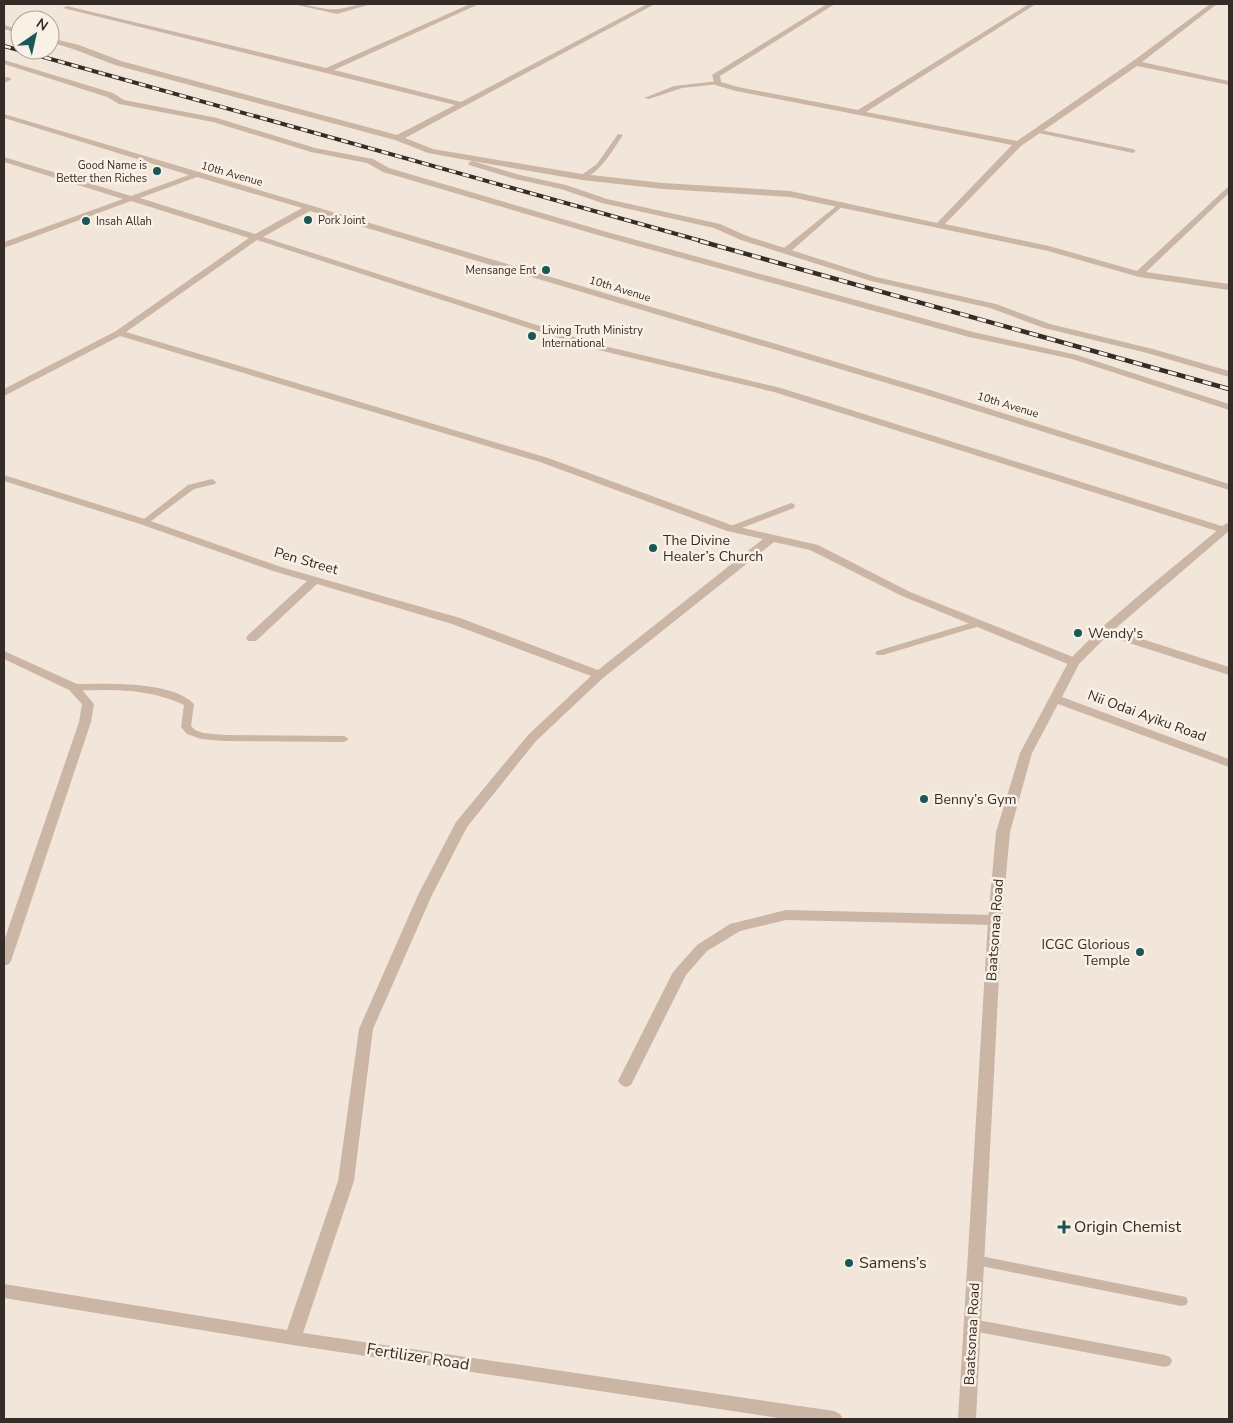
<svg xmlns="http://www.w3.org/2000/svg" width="1233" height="1423" font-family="'Nunito Sans',sans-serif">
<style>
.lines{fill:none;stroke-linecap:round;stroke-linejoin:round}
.service{fill:#cbb6a6;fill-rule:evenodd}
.minor{fill:#cbb6a6;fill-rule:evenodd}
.tertiary{fill:#cbb6a6;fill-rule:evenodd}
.rail-far1-casing{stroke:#362c27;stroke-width:4}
.rail-casing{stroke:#362c27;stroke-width:4.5}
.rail-far1{stroke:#faf1e6;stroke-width:2.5;stroke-dasharray:7;stroke-linecap:butt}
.rail{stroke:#faf1e6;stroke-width:3;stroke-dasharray:9;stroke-linecap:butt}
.poi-dot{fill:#1b5659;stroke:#faf1e6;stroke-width:2}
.labels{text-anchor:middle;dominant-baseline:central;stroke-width:5;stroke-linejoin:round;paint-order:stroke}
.far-poi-label{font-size:11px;fill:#362c27;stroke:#faf1e6;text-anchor:start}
.far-street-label{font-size:11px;fill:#362c27;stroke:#faf1e6}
.poi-label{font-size:14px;fill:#362c27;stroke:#faf1e6;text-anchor:start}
.street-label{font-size:14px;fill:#362c27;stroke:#faf1e6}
.near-poi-label{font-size:16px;fill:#362c27;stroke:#faf1e6;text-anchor:start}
.near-street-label{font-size:16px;fill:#362c27;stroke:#faf1e6}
</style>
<rect width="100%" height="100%" fill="#f2e6da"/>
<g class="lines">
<g class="service">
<path d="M718,81l3,2 -1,1 -38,4 -33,11 -5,-1 30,-12z"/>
<path d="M1036,129l97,20 3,2 -3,2 -99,-21 -1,-1z"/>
<path d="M618,134l5,1c-9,13 -26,44 -43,43v-2l17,-12z"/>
<path d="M840,203l5,1 -55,48h-6v-4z"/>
<path d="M212,479l4,3 -1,2 -21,5 -47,35 -3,1 -4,-3 48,-37z"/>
<path d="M791,503l3,1 1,2 -1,2 -60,23h-6l-1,-2 1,-2z"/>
<path d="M977,621l3,1 2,2 -2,2 -97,29h-6l-2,-2 2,-2z"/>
<path d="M73,684c31,0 98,-4 121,20l-3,22 4,4 8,3 22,2 119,1 5,3 -5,3 -119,-1 -24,-2 -14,-5 -6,-7 3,-22c-27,-13 -54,-15 -83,-15 -10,0 -22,1 -31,-1l-2,-2z"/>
<path d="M976,1255l210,42 2,4 -2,4 -5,1 -210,-42 -2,-4 2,-4z"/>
<path d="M972,1319l193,36 5,2 2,4 -2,4 -5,2 -193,-36 -5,-2 -2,-4 2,-4z"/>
</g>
<g class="minor">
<path d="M293,4c15,-1 31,7 45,5 12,-1 21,-6 33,-5l-34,10z"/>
<path d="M470,4h9l-145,66 127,32 186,-98h8l-250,134 28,11 149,25 81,9 127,8 147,32 75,-78 -276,-54 -21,-6 -3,-10 115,-71h8l-115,72 1,6 17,5 120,23 171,-106h7l-170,108 151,29 116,-80 77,-57h7l-75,58 87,19v4l-92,-19 -116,80 -76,78 104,22 88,25 92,-85v7l-83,79 83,12v6l-90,-13 -91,-26 -258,-54 -127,-8 -81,-9 -110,-19 48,14 46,10 41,14 113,25 27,12 129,41 120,27 54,20 103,25 76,22v6l-82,-24 -103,-25 -54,-20 -119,-27 -130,-41 -27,-12 -112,-25 -41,-14 -46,-10 -46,-14 -1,-2 4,-2 -44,-8 -33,-13 -280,-75 -42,-16 -23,-7v-4l29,7 42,16 276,74 58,-30 -392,-97 4,-2 259,62z"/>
<path d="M4,25l16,5v4l-16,-5z"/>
<path d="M4,60l109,33 11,7 93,18 98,30 58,11 16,9 218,64 366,100 104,23 152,49v6l-157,-51 -103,-22 -368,-101 -218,-64 -16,-9 -56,-11 -98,-30 -94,-18 -12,-7 -103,-33z"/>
<path d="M8,77l4,2 -8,4v-5z"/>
<path d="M4,114l923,275 302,95v6l-309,-97 -610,-182 -47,26 333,107 185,44 447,140 1,2 -5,3 -4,-1 -446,-140 -184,-44 -333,-108 -131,92 422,126 186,68 84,19 92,47 168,67 2,3 -2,3h-8l-168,-69 -92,-46 -36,-8 -171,136 -67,63 -69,86 -35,68 -59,134 -19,152 -51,152 531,78 6,3 3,5h-58l-492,-74 -289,-47v-14l283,46 51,-149 21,-152 59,-134 38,-73 72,-87 63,-59 -139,-52 -135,-40 -61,57h-8l-2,-3 2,-3 59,-54 -34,-10 -133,-47 -136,-43v-6l144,45 133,47 179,51 138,52 165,-131 -36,-8 -187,-69 -420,-126 -116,60v-7l112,-58 133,-93 -118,-37 -127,47v-6l119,-43 -119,-37v-5l127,39 58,-21 -185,-57zM197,177l105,31 -47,26 -115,-36z"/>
<path d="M1105,627l124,40v8l-128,-41 -2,-3z"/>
<path d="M4,651l73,33 17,20 -3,18 -80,239 -2,3 -5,2v-25l75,-219 3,-18 -13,-14 -65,-31z"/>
<path d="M786,910l209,5 5,2 2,3 -2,3 -5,2 -209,-5 -46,11 -33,20 -21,24 -55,110 -5,2 -5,-2 -3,-4 55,-109 24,-27 33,-21z"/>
</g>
<path class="tertiary" d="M1229,523v8l-120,103 -30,30 -17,33 167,62v8l-171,-63 -26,49 -22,79 -8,88 -26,499h-18l30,-499 8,-88 24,-79 50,-94 31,-31 43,-37 81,-67z"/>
<g class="rail-far1-casing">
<path id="rail-far1" d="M4,46l701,196"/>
</g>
<g class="rail-casing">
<path id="rail" d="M700,241l529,148"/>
</g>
<use href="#rail-far1" class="rail-far1"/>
<use href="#rail" class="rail"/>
</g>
<g class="poi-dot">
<circle cx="157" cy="171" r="5"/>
<circle cx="308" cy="220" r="5"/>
<circle cx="86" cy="221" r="5"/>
<circle cx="546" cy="270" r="5"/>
<circle cx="532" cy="336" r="5"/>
<circle cx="653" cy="548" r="5"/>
<circle cx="1078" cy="633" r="5"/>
<circle cx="924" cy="799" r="5"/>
<circle cx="1140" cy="952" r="5"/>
<path d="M1061.5 1219.5h5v5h5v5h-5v5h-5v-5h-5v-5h5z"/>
<circle cx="849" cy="1263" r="5"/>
</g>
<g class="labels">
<g class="far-poi-label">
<text x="147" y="165" text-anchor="end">Good Name is<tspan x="147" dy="13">Better then Riches</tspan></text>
<text x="318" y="220">Pork Joint</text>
<text x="96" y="221">Insah Allah</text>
<text x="536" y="270" text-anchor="end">Mensange Ent</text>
<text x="542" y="330">Living Truth Ministry<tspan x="542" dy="13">International</tspan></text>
</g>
<g class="far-street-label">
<text transform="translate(232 174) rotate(16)">10th Avenue</text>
<text transform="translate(620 289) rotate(17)">10th Avenue</text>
<text transform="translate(1008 405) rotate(17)">10th Avenue</text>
</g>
<g class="poi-label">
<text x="663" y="540">The Divine<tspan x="663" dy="16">Healer’s Church</tspan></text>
<text x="1088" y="633">Wendy's</text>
<text x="934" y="799">Benny’s Gym</text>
<text x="1130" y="944" text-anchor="end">ICGC Glorious<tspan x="1130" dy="16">Temple</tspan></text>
</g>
<g class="street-label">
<text transform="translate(306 561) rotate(16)">Pen Street</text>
<text transform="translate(1147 716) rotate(20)">Nii Odai Ayiku Road</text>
<text transform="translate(995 930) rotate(-86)">Baatsonaa Road</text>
<text transform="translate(972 1334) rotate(-87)">Baatsonaa Road</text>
</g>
<g class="near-poi-label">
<text x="1074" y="1227">Origin Chemist</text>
<text x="859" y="1263">Samens’s</text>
</g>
<g class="near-street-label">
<text transform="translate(418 1357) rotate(9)">Fertilizer Road</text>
</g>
</g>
<rect width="1233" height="1423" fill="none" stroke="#362c27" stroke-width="10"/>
<g transform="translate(35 35) rotate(34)"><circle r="24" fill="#faf1e6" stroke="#aca29a"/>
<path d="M0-4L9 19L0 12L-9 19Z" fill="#1b5659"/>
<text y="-8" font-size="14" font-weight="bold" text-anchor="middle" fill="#362c27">N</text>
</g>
</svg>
